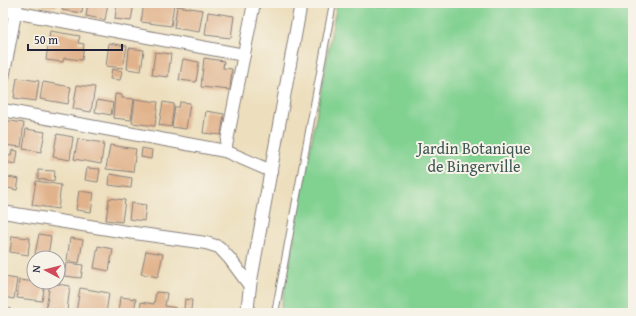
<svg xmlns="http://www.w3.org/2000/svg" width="636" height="316" font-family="'Gentium Book Plus',serif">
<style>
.green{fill:#81d191;stroke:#527a66}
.building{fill:#e1b38c}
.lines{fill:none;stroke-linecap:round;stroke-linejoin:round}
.service-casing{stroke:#88807c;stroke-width:8}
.minor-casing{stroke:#88807c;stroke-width:14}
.service{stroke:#fff;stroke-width:6}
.minor{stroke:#fff;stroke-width:12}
.labels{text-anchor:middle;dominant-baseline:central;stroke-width:4;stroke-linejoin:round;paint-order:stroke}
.park-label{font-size:16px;fill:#3e5755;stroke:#f7f3e8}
</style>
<rect width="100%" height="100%" fill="#f7f3e8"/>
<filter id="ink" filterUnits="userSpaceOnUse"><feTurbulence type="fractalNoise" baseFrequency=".025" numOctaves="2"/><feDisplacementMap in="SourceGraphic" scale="8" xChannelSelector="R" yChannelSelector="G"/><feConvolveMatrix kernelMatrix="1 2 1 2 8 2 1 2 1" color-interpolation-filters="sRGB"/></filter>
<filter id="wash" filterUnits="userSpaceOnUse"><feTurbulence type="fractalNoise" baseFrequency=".012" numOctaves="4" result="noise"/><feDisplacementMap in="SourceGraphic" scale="16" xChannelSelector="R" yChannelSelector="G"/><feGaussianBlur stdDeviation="0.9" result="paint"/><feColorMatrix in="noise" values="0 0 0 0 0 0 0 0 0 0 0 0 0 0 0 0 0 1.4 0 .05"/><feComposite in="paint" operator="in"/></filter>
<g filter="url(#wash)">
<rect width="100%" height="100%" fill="#eddfbd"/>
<path class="green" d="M337,3h296v310h-353z"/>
<g id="blocks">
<g class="building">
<path d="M43,3h13v4l-13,-1z"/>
<path d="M64,3h19l-1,10 -20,-3z"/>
<path d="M88,3h20l-3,17 -19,-4z"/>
<path d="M117,3h17l-3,18 -16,-2z"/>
<path d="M144,3h30l-3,23 -30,-4z"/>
<path d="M177,6l26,4 -4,22 -25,-4z"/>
<path d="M208,12l26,4 -3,22 -26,-3z"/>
<path d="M50,31l30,5 -2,7 6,1 -2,16 -18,-2 -1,4 -17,-2z"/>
<path d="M109,43l18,3 -4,22 -17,-2z"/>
<path d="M129,48l15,2 -3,21 -14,-2z"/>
<path d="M155,52l16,2 -3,23 -16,-2z"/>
<path d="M204,58l20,3 -1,7 9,1 -2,21 -29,-3z"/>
<path d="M183,59l16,3 -3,20 -17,-2z"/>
<path d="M112,69l10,2 -2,9 -10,-1z"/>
<path d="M17,78l22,3 -3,20 -22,-3z"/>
<path d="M43,82l28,5 -3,17 -28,-5z"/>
<path d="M77,85l18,2 -4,25 -18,-3z"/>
<path d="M115,94l7,1v3l12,1 -3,21 -18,-2z"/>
<path d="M135,99l23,3 -3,24 -23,-3z"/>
<path d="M97,100l16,3 -2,12 -16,-3z"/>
<path d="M163,102l11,2 -3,23 -12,-2z"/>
<path d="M180,102l10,1 -4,26 -14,-2 3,-20h4z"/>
<path d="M206,111l18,3 -3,21 -18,-2z"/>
<path d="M3,120l21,3 -3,24 -18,-2z"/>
<path d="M26,129l19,3 -4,20 -18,-3z"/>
<path d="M57,134l16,3 -3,23 -17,-3z"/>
<path d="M78,139l26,4 -3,21 -27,-5z"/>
<path d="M110,145l26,4 -3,23 -27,-3z"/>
<path d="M142,148l10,2 -1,9 -10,-2z"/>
<path d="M3,150h2l-1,5 7,1 1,-6 6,1 -2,13 -13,-2z"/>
<path d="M87,168l13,1 -2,13 -13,-2z"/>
<path d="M38,170l17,1 -1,10 -16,-2z"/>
<path d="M110,174l22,4 -1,10 -22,-3z"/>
<path d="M3,176l16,3 -2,11 -14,-3z"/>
<path d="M36,181l25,4 -3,24 -26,-4z"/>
<path d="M79,191l15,2 -3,19 -15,-2z"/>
<path d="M109,198l16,2 -3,22 -16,-2z"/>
<path d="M131,203l15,2 -2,16 -15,-2z"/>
<path d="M39,234l12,2 -3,20 -13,-2z"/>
<path d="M12,236l18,2 -2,17 -18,-3z"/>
<path d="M70,238l13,2 -4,23 -12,-2z"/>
<path d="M98,246l15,3 -4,22 -15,-3z"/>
<path d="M146,251l17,3 -5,23 -17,-3z"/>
<path d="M66,263l17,2 -2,13 -17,-2z"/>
<path d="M4,277l13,2 -3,20 -11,-2z"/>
<path d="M19,280l26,3 -3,18 -25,-3z"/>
<path d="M50,283l20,3 -3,25 -21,-3z"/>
<path d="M80,288l29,5 -3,20h-30z"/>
<path d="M156,292l11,1 -2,13 11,2 -1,5h-35l1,-11 13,2z"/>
<path d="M120,297l16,2 -2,14h-16z"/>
<path d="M185,299l7,1 -1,10 -7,-1z"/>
<path d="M179,310l12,1v2h-12z"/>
</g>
</g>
</g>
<g filter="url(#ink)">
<use href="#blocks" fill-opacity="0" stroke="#88807c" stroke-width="1"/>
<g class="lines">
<g class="service-casing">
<path id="service" d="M275,313l58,-310"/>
</g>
<g class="minor-casing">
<g id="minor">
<path d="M3,10l241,45"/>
<path d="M3,78l14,-75"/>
<path d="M3,110l222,41 46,20"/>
<path d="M225,151l29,-148"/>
<path d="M3,212l117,19 86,12 13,4 11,12 20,27"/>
<path d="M3,313h2"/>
<path d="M247,313l3,-27 51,-283"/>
</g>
</g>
<use href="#service" class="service"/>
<use href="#minor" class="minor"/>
</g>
</g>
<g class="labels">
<g class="park-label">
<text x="474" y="148">Jardin Botanique<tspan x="474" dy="18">de Bingerville</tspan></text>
</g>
</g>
<rect width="636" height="316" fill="none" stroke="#f7f3e8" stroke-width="16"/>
<g transform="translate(46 270) rotate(277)"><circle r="19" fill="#f7f3e8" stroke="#a29fa3"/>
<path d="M0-3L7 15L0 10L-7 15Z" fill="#d1495b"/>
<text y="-6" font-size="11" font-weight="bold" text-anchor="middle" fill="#22223b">N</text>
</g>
<path d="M28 44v6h94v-6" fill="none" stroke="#22223b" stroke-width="2"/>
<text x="34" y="44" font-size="12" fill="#22223b" stroke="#f7f3e8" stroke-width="3" paint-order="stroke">50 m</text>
</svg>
